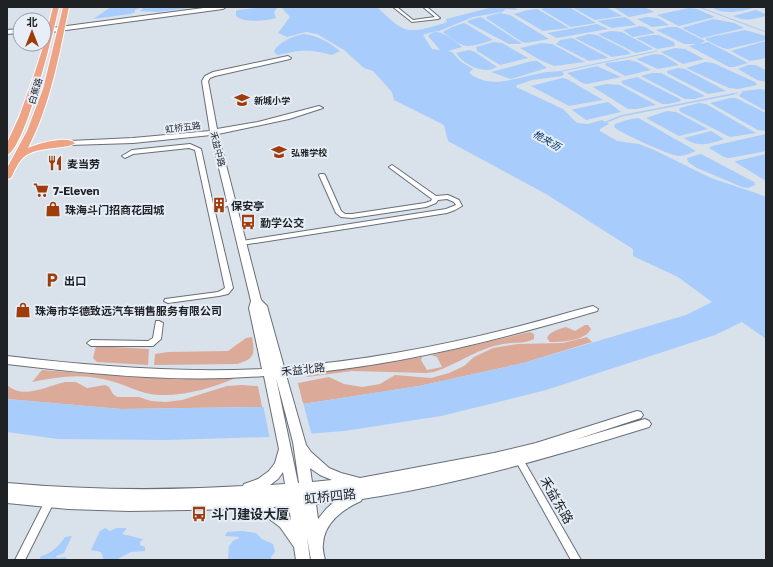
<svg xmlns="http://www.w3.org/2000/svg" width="773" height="567" font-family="'Golos Text','Noto Sans SC',sans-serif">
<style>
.green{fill:#dcaa98}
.water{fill:#a8ccfb}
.pier{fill:#d9e1ea}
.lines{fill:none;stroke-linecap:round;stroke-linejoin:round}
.stream-far1{stroke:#a8ccfb;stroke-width:1}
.stream{stroke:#a8ccfb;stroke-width:1.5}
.street-casing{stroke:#696f78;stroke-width:2}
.secondary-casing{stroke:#696f78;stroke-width:2}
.primary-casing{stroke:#fff;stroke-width:2}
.street{fill:#fff;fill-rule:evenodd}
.secondary{fill:#fff;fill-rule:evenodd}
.primary{fill:#eea384;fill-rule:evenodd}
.labels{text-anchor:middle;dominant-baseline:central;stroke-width:4;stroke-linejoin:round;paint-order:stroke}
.far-street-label{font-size:9px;fill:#1f2225;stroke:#e7eef7}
.far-poi-label{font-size:9px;font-weight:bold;fill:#1f2225;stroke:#e7eef7;text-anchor:start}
.far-water-label{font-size:10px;font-style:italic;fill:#02366c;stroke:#e7eef7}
.poi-label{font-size:11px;font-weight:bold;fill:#1f2225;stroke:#e7eef7;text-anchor:start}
.street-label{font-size:11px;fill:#1f2225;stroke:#e7eef7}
.near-street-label{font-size:13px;fill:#1f2225;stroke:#e7eef7}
.near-poi-label{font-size:13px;font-weight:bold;fill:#1f2225;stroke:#e7eef7;text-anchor:start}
</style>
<rect width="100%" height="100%" fill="#d9e1ea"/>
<g class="green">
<path d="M585,325h3l3,4c-6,12 -29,13 -41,13l-3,-4c3,-7 13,-9 19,-11l9,4z"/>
<path d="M530,332l4,2v5c-9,5 -21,3 -31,5 -25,4 -45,20 -69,28l-8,1 -74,-2 -45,6 -1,-3 116,-17 -1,3 6,10 15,-3 -5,-10 -6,-2z"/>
<path d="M252,337c3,17 3,22 -15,27l-83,1 1,-11 13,-2 60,-1 18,-13z"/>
<path d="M587,337l5,5 -69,21 -104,23 -116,18 -5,-21 31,-6 15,7 18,3 18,-3 15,-9 36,3 18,-5 15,-7 10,-9 19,-9 25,-4 45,-1z"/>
<path d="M96,346l53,3 -1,16 -51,-3 -4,-4z"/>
<path d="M42,370l91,7h105c-26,11 -52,19 -80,18 -17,-1 -31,-10 -47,-14 -26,-8 -52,-5 -79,1z"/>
<path d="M65,382h11l11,6 18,-3 4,2 4,7 4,3h22l12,4 15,1 16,-2 45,-14 15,-1 16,1 4,21 -141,2 -114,-10v-14c17,15 39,1 58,-3z"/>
</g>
<g class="water">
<path d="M111,7h31l-7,3v2l-5,2 -37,5z"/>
<path d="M144,7h50l-35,5 -19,-1z"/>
<path d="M264,7h14l-4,5 2,6c-9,3 -33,5 -40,-2v-5l3,-1z"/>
<path d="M281,7h96c29,28 30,27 68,16l2,-2 -1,-2 47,-12h20l5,3 -12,-1 -4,3 -29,5 -34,14 -7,1 -9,3 9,14 8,1 -12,-14c9,-11 25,4 33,10l1,1 -14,4 4,1 8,9 13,8 -4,4c28,22 63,-5 93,-1l2,2 -2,2 -30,4 -15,5 -1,2 47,22 14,14 11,1 14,-4 7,4 -9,5v2l17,10 22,3 15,6 57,28 45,15 10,4v142l-24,-17 -27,13 -169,55 -105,26 -97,15 -76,6 -101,3 -109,-1 -51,-7v-33l114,10 141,-2 41,-3 116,-18 104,-23 163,-48 26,-13 -34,-25 -45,-21v-7l-87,-55 -98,-53 -4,-16 -50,-25 -2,-8 -19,-21 -9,-3 -20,-18 -27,-16 -11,-2 -19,5 -9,-4 12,-16z"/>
<path d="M548,7h21l27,16 -25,4 -30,-18z"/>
<path d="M572,7h34l16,9 -27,4z"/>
<path d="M613,7h32l9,5 -25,5z"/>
<path d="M711,7h46c-17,4 -31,9 -46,0z"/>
<path d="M689,8l8,1 18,8 -36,9 -22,-11z"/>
<path d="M537,9l2,1 30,18 -26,3 -29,-17 14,-4z"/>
<path d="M756,10l10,4v2c-12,3 -21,6 -33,0z"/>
<path d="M500,13l10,2 39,24 -23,4 -4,-1 -36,-24 2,-2z"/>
<path d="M481,17l40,26v1h-12l-42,-22 2,-2z"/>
<path d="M624,17l5,2 7,6 -24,3 -15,-7z"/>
<path d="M647,17l11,1 11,7 -17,2 -15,-8z"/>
<path d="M713,19l21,4 10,5 -42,10 -20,-10z"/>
<path d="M464,23l4,2 25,15c-27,8 -27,10 -50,-8l9,-5z"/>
<path d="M597,24l11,5 -51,9 -10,-5z"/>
<path d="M640,26l5,1 10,6 -22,4 -10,-7z"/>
<path d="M669,27h8l28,14 -5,3 8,-2 40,21 -14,4h-5l-40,-21 8,-2h-13l-28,-14z"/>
<path d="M745,30l21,6v4l-38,9 -5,-1 -17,-8v-2z"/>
<path d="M611,31l11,1 31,17 -17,4 -38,-19z"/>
<path d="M304,34c13,1 26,9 36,17l-8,4c-24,-6 -31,-5 -54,0l-4,-3c3,-9 21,-17 30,-18z"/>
<path d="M589,34l8,1 31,16 3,3 -19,3 -37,-19z"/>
<path d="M653,35h6l15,7 1,4 -18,3 -21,-11z"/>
<path d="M572,38l35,19 1,1 -19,3 -33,-17 4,-4z"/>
<path d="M766,41v17l-16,3 -19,-10z"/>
<path d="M494,42l8,1 26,15 -28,7 -23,-14 -1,-4z"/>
<path d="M542,43l10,1 33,18 -31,4 -14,-6 -20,-12z"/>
<path d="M675,48l10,1 19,10 -21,5 -22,-12z"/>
<path d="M469,50l6,2 22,15c-13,8 -33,-2 -41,-14z"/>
<path d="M654,54l9,1 16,10 -21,4 -22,-10z"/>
<path d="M629,60l8,2 14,8 -26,6 -20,-11 1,-2z"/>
<path d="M532,61h5l10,7 -36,11 -20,-7z"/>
<path d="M705,62l8,1 42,19 2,3 -19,4 -9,-1 -43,-20z"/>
<path d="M748,65h7l11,5v12l-9,-2 -19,-11z"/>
<path d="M597,66l24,11 -34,7 -5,-1 -15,-10z"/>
<path d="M678,68l7,1 41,22 -18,3 -41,-21v-2z"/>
<path d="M652,73h9l44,23 -11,3h-9l-44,-23z"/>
<path d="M637,77l43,22 1,2 -12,3h-7l-39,-20 -2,-3z"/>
<path d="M562,78l5,1 36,21 -34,6 -38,-20z"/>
<path d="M606,84l14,1 36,20 -20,4h-8l-35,-22z"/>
<path d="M760,89l6,1v21l-27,-15 4,-5z"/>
<path d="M730,98h6l30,15v18l-8,-1 -48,-27z"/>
<path d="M608,102l13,10 -35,8 -14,-10 2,-1z"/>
<path d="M699,103l7,1 50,29 -26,4 -49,-25 -2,-2 1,-2z"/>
<path d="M667,111l9,1 32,17 -29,7 -33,-18z"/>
<path d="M638,118l4,2 54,31c-6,2 -11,5 -18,5 -8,-1 -58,-23 -64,-29l1,-3 12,-4z"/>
<path d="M711,131l13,8c-13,5 -27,9 -40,-1z"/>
<path d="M766,134v17l-37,7 -5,-1 -15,-9 3,-2z"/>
<path d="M701,154l53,28 1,3 -7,3 -6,-1 -45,-19 -9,-6 -1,-4z"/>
<path d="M766,154v27l-31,-19 1,-1z"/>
<path d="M105,528l5,3 6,-3h11l-5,6 21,5 -3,3v3l5,2v4l-14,1 -15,8h-12l-3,-8 -10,-2 9,-19z"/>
<path d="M242,531l14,2 6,6 11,5 2,8 -4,5 1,3h-66l22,-1 1,-13 5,-6 4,-1 1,-2 -14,-1 2,-4z"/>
<path d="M72,536l-8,17 -8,3 1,2 9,-1 1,3h-28l2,-4c10,-2 19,-11 24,-19z"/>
</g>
<path class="pier" d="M303,402l9,34 -42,3 -7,-34z"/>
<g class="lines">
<g class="stream-far1">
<path d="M699,7l67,25"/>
<path d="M558,72l99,-21"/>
<path d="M728,95l9,-2"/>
</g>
<path class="stream" d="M604,123l17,-7 112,-22"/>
<g class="street-casing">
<g id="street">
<path d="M393,7h4l16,13 22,-3 -12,-10h4l13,11 -2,1 -26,3z"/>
<path d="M190,144l11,5 12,55 6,-4 6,2 7,-1 3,2 -1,1 -7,2 -6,3 -7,-1 19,80 -5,6 -9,2 -51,7 -4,-2 1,-2 53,-7 4,-2 3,-2 -30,-138 -6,-2 -56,6 -8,4 -3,-2 10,-6z"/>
<path d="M392,165l44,31 12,-1 11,5 3,6 -7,4 -8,3 -205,32 -3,-2 3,-2 204,-32 10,-4 -2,-3 -7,-3 -9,1 -2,3 -10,4 -74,11 -11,-1 -5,-4 -17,-38 1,-1h4l1,1 16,36 4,3h7l73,-11 6,-2 1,-2 -42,-31 -1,-1z"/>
<path d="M156,321h3l4,2 -2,16 -8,7h-62l-4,-3 4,-3 57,1 5,-3z"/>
<path d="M517,453l3,1 61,106h-10l-58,-104 1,-2z"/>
<path d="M50,496l3,1 2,3 -30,60h-10l32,-63z"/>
</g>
</g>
<g class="secondary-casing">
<g id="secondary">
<path d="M211,7h15l-3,2 -179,24v-4z"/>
<path d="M20,29v4l-13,1v-4z"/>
<path d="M288,56l3,2 -1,1 -75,17 -5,2 -2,3 9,48 41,-7 61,-16 4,2 -34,11 -71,15 43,166 6,6 17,61c80,-6 159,-21 236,-41 24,-6 49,-14 73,-20l5,3 -1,2c-102,30 -205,56 -311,64l20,70 5,7 18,16 12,5 19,5 134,-25 42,-10 101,-32 4,1 2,3 -2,3 -67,22 71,-21 4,2 2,3 -2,3c-94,29 -189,57 -287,72l-1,2c-18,8 -37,22 -38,43 -1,5 1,11 2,16h-14l-4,-23 3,23h-14l-2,-13 -14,-20 -12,-9 -22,-9 -117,2 -61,-2 -61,-6v-20c79,7 157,8 236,3l1,-2 14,-5 11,-8 6,-8 4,-14 -15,-73c-86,7 -172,-2 -257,-12v-8c85,10 170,17 255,13l-13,-61 2,-7 -40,-166 -78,8 -63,2 -4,-2 4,-2 63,-3 77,-7 -8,-50 3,-5 8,-4zM276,378l17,64 6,41h-1zM310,468l10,7 12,5 -20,2zM283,472l2,12 -15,1 8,-6zM334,502l-8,7 -8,10 -2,-15zM289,506l2,14 -18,-13z"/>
</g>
</g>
<g class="primary-casing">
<g id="primary">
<path d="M53,7h6c-5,22 -34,143 -52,148v-12l12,-26 13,-36 12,-37z"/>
<path d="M63,7h6c-10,48 -18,96 -41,141 9,-4 39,-13 47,-5 -7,7 -41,2 -53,16 -5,5 -8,13 -11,19l-4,1v-11l20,-37 16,-42z"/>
</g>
</g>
<use href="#street" class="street"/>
<use href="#secondary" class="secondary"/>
<use href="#primary" class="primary"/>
</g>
<defs>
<g id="school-bare" transform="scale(1.2)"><path d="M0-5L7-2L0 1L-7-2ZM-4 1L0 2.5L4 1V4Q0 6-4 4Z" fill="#a03c0a" stroke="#e7eef7" stroke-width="2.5" paint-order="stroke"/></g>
<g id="restaurant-bare" transform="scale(1.2)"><path d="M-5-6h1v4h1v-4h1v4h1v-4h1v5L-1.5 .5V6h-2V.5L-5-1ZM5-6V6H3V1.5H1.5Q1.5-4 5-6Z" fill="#a03c0a" stroke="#e7eef7" stroke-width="2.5" paint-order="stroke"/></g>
<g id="supermarket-bare" transform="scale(1.2)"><path d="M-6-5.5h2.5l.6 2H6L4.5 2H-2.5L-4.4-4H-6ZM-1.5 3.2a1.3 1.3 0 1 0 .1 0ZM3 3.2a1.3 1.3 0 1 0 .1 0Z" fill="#a03c0a" stroke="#e7eef7" stroke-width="2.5" paint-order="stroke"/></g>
<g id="building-bare" transform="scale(1.2)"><path d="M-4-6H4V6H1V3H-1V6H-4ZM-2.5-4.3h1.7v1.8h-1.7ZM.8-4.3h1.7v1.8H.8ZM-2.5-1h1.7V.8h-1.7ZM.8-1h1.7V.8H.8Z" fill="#a03c0a" stroke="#e7eef7" stroke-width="2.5" paint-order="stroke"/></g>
<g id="shop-bare" transform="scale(1.2)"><path d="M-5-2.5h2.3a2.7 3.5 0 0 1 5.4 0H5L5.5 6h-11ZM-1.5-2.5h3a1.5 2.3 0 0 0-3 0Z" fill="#a03c0a" stroke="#e7eef7" stroke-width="2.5" paint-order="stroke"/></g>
<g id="bus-bare" transform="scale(1.2)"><path d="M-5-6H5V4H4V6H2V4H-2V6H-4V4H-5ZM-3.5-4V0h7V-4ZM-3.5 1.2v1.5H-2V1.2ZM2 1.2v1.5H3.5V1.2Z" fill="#a03c0a" stroke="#e7eef7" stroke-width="2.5" paint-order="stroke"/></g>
<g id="parking-bare" transform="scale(1.2)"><path d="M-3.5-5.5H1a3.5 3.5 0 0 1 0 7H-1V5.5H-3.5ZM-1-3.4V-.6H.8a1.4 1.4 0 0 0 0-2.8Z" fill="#a03c0a" stroke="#e7eef7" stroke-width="2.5" paint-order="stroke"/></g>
</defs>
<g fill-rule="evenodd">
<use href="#school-bare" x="242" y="100"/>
<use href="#school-bare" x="279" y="152"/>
<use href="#restaurant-bare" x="55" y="163"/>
<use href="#supermarket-bare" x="41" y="190"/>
<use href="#building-bare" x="219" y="205"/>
<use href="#shop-bare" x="53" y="209"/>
<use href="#bus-bare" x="248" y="222"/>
<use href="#parking-bare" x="52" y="280"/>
<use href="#shop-bare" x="23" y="310"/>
<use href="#bus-bare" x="199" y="514"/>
</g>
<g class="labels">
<g class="far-street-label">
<text transform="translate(35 91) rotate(-73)">白蕉路</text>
<text transform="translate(183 127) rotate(-7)">虹桥五路</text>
<text transform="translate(218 149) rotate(76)">禾益中路</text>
</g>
<g class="far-poi-label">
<text x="254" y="100">新城小学</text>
<text x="291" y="152">弘雅学校</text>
</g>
<g class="far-water-label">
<text transform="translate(547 140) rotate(30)">桅夹沥</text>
</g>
<g class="poi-label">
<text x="67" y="163">麦当劳</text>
<text x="53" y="190">7-Eleven</text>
<text x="231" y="205">保安亭</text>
<text x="65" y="209">珠海斗门招商花园城</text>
<text x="260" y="222">勤学公交</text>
<text x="64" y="280">出口</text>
<text x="35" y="310">珠海市华德致远汽车销售服务有限公司</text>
</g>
<g class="street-label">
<text transform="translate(303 369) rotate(-6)">禾益北路</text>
</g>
<g class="near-street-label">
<text transform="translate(330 496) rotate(-6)">虹桥四路</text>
<text transform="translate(557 500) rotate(60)">禾益东路</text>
</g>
<g class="near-poi-label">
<text x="211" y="514">斗门建设大厦</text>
</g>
</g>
<rect width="773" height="567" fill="none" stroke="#1f2225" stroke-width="16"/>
<g transform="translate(32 32)"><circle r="19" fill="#e7eef7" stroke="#979ca3"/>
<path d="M0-3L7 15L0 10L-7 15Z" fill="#a03c0a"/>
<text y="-6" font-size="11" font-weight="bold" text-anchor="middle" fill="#1f2225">北</text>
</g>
</svg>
